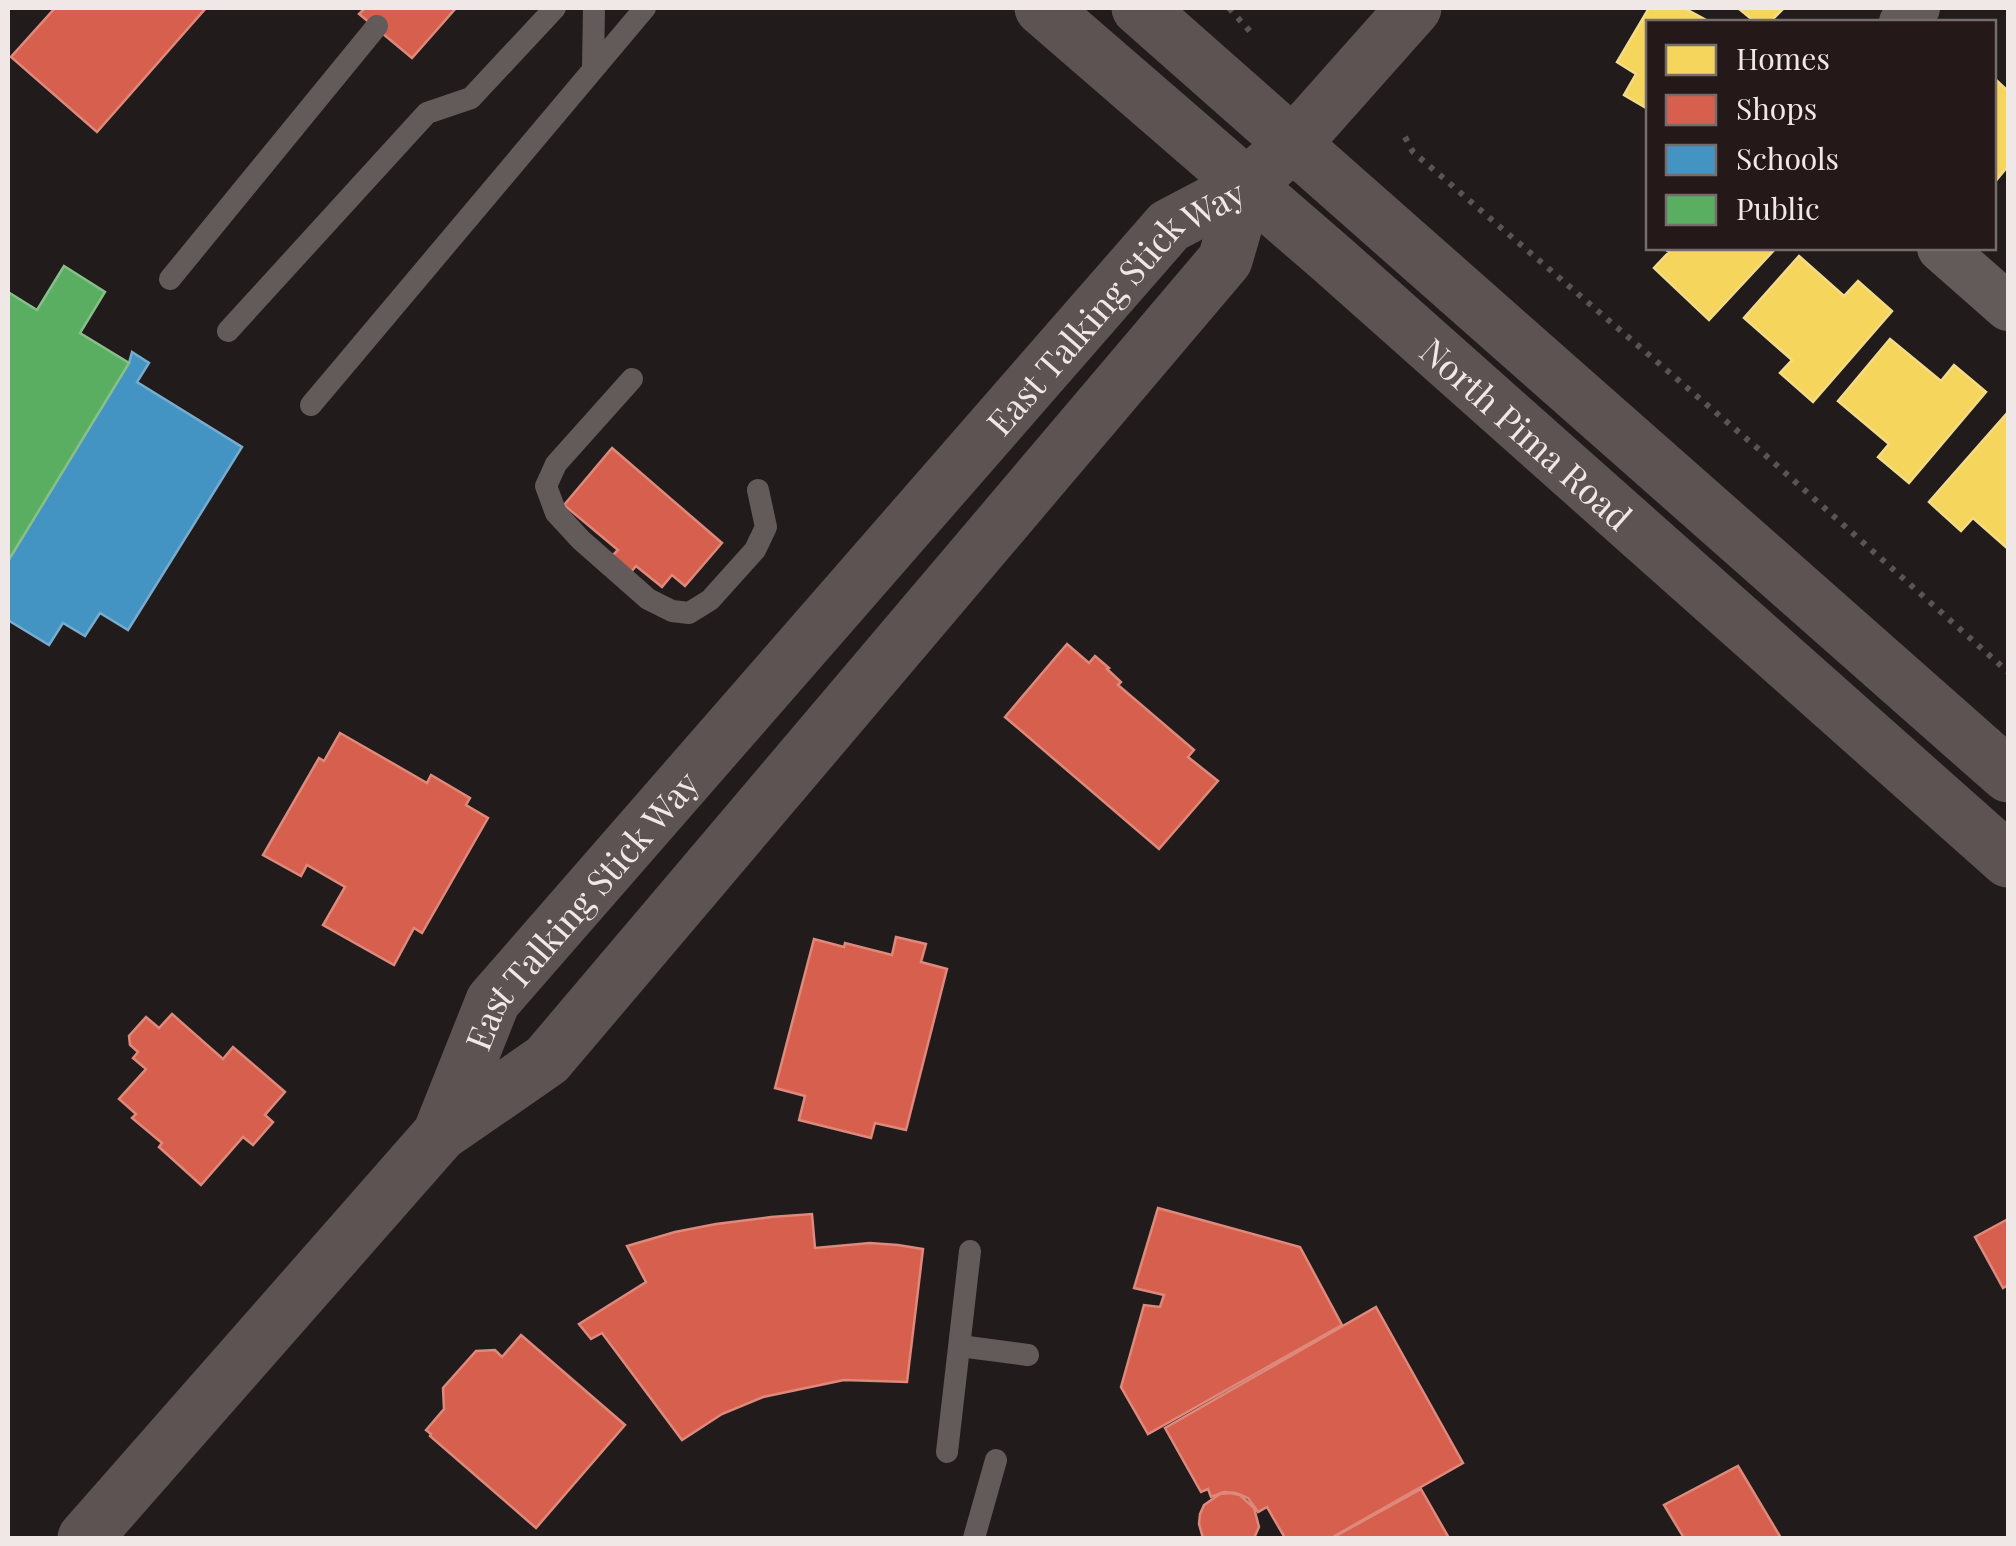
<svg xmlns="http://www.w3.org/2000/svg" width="2016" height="1546" font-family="'Playfair Display',serif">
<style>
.homes{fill:#f6d55c;stroke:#f4db86;stroke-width:2.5}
.shops{fill:#d6604d;stroke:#de897b;stroke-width:2.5}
.schools{fill:#4393c3;stroke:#77acce;stroke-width:2.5}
.public{fill:#5aae61;stroke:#87bf89;stroke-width:2.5}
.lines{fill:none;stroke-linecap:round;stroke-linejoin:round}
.path{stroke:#5b5453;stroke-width:6;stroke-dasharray:5 8;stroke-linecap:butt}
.service{stroke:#635b5a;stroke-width:22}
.minor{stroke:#635b5a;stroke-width:48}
.secondary{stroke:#5d5352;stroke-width:55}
.labels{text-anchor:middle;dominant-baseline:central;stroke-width:10;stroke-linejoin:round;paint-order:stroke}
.street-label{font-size:35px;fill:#efe8e7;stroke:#241918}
</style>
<rect width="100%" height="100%" fill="#211b1b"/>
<g class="homes">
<path d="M1649,8h35l26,14h-62v87l-24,-14 12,-21 -19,-12z"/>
<path d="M1738,8h46l-14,14h-15z"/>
<path d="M1994,78l14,13v75l-14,17z"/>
<path d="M1663,248h113l-67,72 -55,-52 15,-16z"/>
<path d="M1799,256l45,40 14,-15 34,30 -79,91 -33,-29 12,-13 -48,-42z"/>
<path d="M1890,339l51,42 13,-16 32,27 -77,91 -31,-26 11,-13 -51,-43z"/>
<path d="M2008,412v137l-35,-31 -12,13 -32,-29z"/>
</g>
<g class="shops">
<path d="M55,8h151l-109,124 -86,-75z"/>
<path d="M365,8h91l-44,50 -53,-44z"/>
<path d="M612,448l110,95 -37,43 -13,-11 -10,12 -26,-21 -5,6 -19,-16 6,-6 -54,-45z"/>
<path d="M1067,644l22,19 6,-7 14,12 -2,1 14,13 -3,3 76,65 -6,7 30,24 -59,68 -154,-132z"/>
<path d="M340,733l87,50 4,-8 39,23 -4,7 22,13 -66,115 -8,-5 -20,37 -71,-40 22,-38 -38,-22 -6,11 -38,-21 56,-97 5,3z"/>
<path d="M896,937l30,7 -5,18 26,7 -41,161 -31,-7 -4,15 -72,-18 6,-24 -30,-8 39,-149 30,8 1,-4 47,12z"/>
<path d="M172,1014l51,45 10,-12 52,45 -20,23 8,7 -20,23 -10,-8 -42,48 -42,-38 3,-4 -30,-25 4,-4 -17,-15 27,-30 -13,-11 5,-6 -8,-7 -1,-9 17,-19 13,11z"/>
<path d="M1158,1208l142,39 42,78 -194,109 -27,-47 23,-82 16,2 4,-12 -30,-7z"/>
<path d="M812,1214l3,34 55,-5 28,2 25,4 -16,133 -63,-2 -81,17 -41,17 -40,26 -80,-107 -11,6 -12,-15 67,-42 -19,-36 48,-14 41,-8 55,-7z"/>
<path d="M2008,1219v66l-5,3 -28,-51z"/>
<path d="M1376,1307l87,156 -132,75h-46l-18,-31 -9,5 -10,-14 -12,-5 -12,-1 -13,5 -3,-8 -7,3 -36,-64z"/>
<path d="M521,1335l104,90 -89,103 -106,-92 1,-2 -5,-4 18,-21 -1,-21 33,-37 19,-1 7,7z"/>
<path d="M1738,1466l43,72h-97l-20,-33z"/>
<path d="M1421,1489l28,49h-117z"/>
<path d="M1230,1493l10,2 14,13 5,19 -4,9 -1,2h-51l-4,-14 1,-10 4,-9 16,-11z"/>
</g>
<path class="schools" d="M132,352l17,11 -12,19 105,65 -114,183 -28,-17 -15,23 -22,-13 -14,22 -41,-25v-59l121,-198z"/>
<path class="public" d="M64,266l41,26 -25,41 49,30 -121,198v-269l29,18z"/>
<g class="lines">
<g class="path">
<path d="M1229,8l26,29"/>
<path d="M1405,137l8,15 350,301 245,219"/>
</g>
<g class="service">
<path d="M593,68l1,-60"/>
<path d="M170,279l207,-253"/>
<path d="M228,331l199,-218 44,-15 84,-90"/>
<path d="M632,379l-76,85 -10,22 10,27 25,27 67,59 24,12 17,2 21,-13 45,-50 11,-23 -8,-37"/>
<path d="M311,405l334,-397"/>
<path d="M960,1346l68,9"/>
<path d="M947,1452l23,-201"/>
<path d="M974,1538l22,-78"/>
</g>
<g class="minor">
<path d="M1903,22l13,-14"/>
<path d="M1941,248l67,59"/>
</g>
<g class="secondary">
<path id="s1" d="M1042,8l290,251 676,601"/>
<path d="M1139,8l869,767"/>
<path id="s2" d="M440,1134l53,-133 676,-775 78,-41 47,-42 120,-135"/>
<path d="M85,1538l355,-404 107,-74 678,-800 22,-75"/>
</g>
</g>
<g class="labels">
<g class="street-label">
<text stroke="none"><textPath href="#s2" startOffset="1078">East Talking Stick Way</textPath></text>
<text stroke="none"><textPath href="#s1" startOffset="645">North Pima Road</textPath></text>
<text stroke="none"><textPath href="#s2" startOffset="268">East Talking Stick Way</textPath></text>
</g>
</g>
<rect width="2016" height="1546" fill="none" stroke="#efe8e7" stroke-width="20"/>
<rect x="1646" y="20" width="350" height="230" fill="#241918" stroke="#756c6b" stroke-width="2.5"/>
<rect x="1666" y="45" width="50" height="30" fill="#f6d55c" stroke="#756c6b" stroke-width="2.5"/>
<text x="1736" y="70" font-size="30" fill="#efe8e7">Homes</text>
<rect x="1666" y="95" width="50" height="30" fill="#d6604d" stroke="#756c6b" stroke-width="2.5"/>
<text x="1736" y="120" font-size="30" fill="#efe8e7">Shops</text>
<rect x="1666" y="145" width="50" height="30" fill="#4393c3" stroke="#756c6b" stroke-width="2.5"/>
<text x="1736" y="170" font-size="30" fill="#efe8e7">Schools</text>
<rect x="1666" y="195" width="50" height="30" fill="#5aae61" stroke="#756c6b" stroke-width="2.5"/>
<text x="1736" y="220" font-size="30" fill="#efe8e7">Public</text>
</svg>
